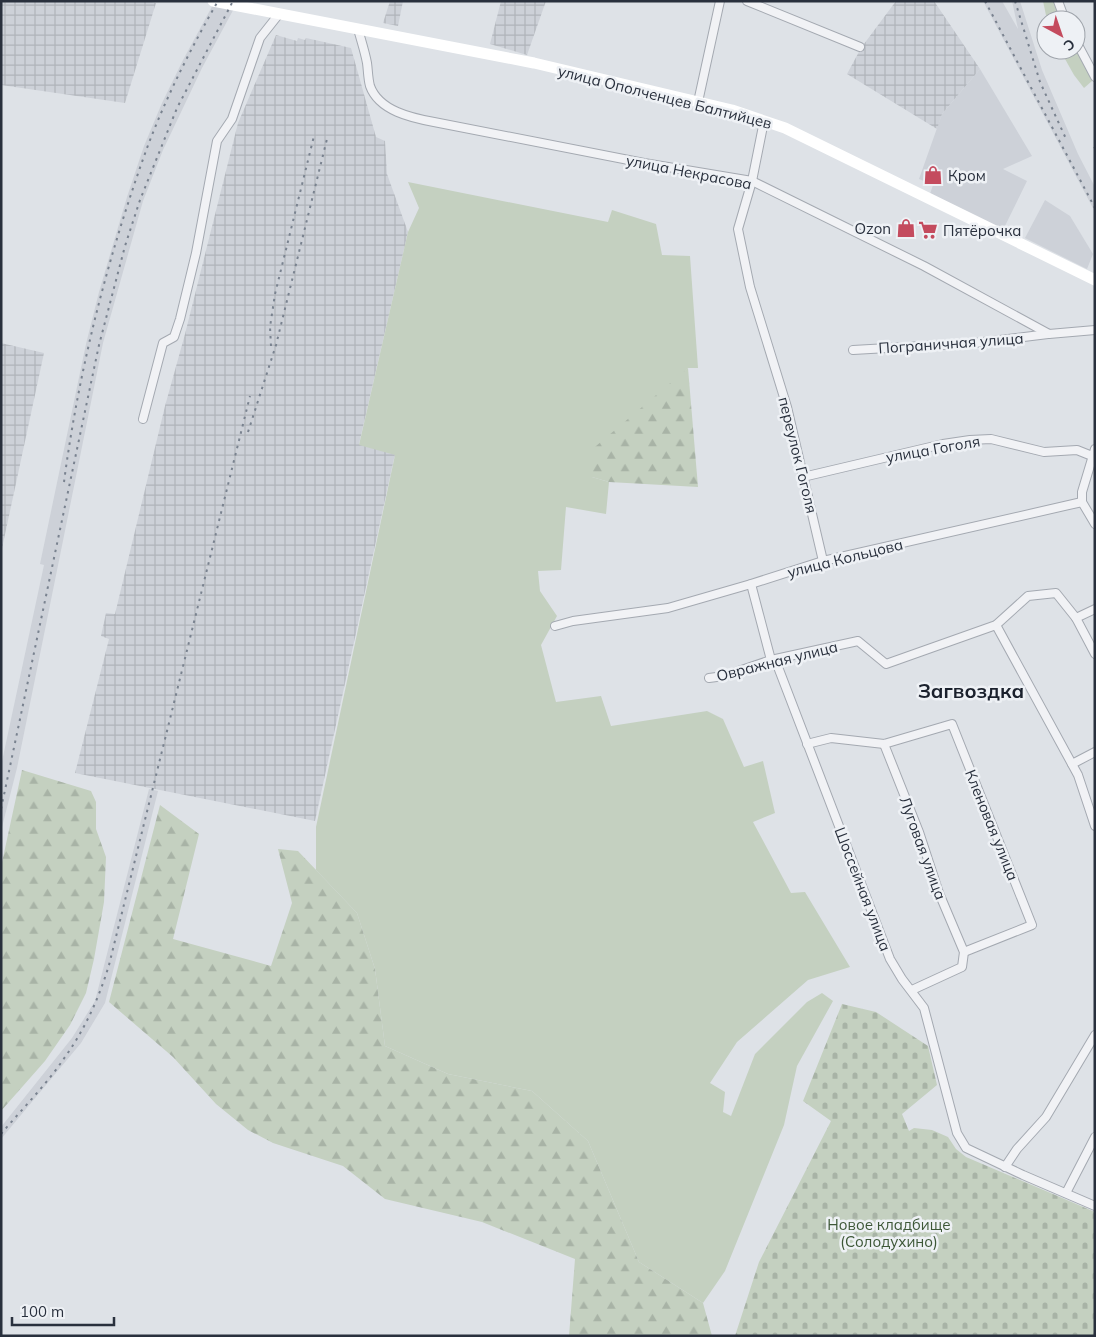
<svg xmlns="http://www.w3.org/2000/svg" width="1096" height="1337" font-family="Mulish,sans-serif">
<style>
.built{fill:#cdd1d8}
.industrial{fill:url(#industrial-grid)}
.grass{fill:#c4d0c0}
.forest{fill:url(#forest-firs)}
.cemetery{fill:url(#cemetery-stones)}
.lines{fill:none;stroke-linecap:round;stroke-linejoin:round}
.minor-casing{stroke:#a4a9b1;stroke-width:10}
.minor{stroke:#f1f2f5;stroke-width:8}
.secondary{stroke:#fff;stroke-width:11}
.rail{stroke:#79828f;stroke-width:2;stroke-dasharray:2.5 5;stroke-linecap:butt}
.labels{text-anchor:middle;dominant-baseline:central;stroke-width:5;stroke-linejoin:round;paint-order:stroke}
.street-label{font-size:15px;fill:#29303d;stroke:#eef1f5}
.poi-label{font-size:15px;fill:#29303d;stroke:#eef1f5;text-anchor:start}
.park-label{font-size:15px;fill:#3d5737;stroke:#eef1f5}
.district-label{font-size:20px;font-weight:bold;fill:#1b212d;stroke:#eef1f5}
</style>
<defs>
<pattern id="industrial-grid" width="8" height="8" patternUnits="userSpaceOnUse" patternTransform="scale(1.25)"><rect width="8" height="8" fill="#cdd1d8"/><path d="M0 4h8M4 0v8" fill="none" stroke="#b0b4ba"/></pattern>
<pattern id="forest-firs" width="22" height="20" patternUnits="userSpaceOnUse" patternTransform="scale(1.25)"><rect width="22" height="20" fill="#c4d0c0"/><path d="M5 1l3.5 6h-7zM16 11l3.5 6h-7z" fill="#a8b3a6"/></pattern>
<pattern id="cemetery-stones" width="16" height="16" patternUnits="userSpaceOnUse" patternTransform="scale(1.25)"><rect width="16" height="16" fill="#c4d0c0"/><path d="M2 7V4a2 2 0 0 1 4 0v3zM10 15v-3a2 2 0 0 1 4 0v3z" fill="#a8b3a6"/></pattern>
</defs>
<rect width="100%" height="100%" fill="#dee2e7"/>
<g class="built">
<path d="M215,1h23l-36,67 -39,82 -20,51 -40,142 -86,425 -16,63v-65l43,-201 -4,-1 46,-220 13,-52 28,-95 17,-51 18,-43 21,-43z"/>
<path d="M983,1h19l16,28 -6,-28h8l22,69 36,84 17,33v25z"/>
<path d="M980,69l52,87 -29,13 24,12 -24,49 -73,-36 3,-9 -14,-6 23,-65z"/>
<path d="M1045,200l25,16 23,38 -6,15 -62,-31z"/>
<path d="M149,789l9,2 -53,212 -24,40 -80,96v-12l71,-89 23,-37z"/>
</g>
<g class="industrial">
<path d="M1,1h146l9,2 -31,100 -124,-18z"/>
<path d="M390,1h13l-5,25 -15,-3z"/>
<path d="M501,1h45l-19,54 -37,-11z"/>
<path d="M896,1h38l46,68 -38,45 -5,15 -90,-55 14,-26z"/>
<path d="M276,35l21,6 1,-3 7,2 1,-2 45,10 25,89 9,4 2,33 21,58 -49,212 36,10 -80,367 -240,-48 34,-134 -8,-3 5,-23 9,1 50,-208 20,-72 53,-211z"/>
<path d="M1,343l43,10 -43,200z"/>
</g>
<g class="grass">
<path d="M1043,1h12l7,19h-15z"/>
<path d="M1076,49l16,32 -8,7 -10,-13 -14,-25z"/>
<path d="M408,182l200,40 4,-12 44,14 6,31 28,1 8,112h-10l-96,109 17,5 -3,32 -40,-7 -5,63 -23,1 2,20 17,25 -16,29 15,57 45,-6 10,30 96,-15 16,8 21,48 19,-6 12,52 -22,9 38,71 14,-1 45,75 -42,13 -71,62 -27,41 15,9 -2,20 8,4 24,-62 52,-52 15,-9 11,8 -36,65 -13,59 -59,146 -22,32 -64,-41 -51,-121 -56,-50 -84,-17 -63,-28 -10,-77 -18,-56 -41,-43v-43l79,-372 -36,-10 49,-213 11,-24z"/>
</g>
<g class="forest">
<path d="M688,368l10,119 -89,-5 -17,-5 -3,-25z"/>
<path d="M22,770l69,21 5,11v27l10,28 -2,45 -10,57 -8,34 -16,32 -25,36 -44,50v-244z"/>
<path d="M160,805l39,29 -26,105 98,27 21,-63 -14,-54 20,2 59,62 18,56 10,77 63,28 84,17 56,50 51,121 64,41 9,33h-143l6,-77 -93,-37 -97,-23 -42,-33 -70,-23 -25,-13 -32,-26 -43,-47 -64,-55z"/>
</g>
<path class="cemetery" d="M842,1004l34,8 52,34 9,39 -35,29 7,17 5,-3 18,2 16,7 8,12 10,8 129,55v124h-360l24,-74 72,-141 -28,-20z"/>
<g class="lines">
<g class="minor-casing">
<g id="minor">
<path d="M747,1l113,46"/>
<path d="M1058,1l7,19"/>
<path d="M358,29c3,11 7,23 9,34 1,7 1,16 3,23 9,25 42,32 64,36l210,41 108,18 172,85 125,68 46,-4"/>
<path d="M1076,41l19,36"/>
<path d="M698,102l22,-101"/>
<path d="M764,121l-12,60 -14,48 12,58 37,120 36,154"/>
<path d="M853,350l122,-7 73,-9"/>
<path d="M143,419l20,-76 11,-6 6,-18 16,-66 21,-112 15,-22 28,-81 19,-24"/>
<path d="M803,477l140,-33 27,-4 21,-1 53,13 33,-2 15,6"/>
<path d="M1082,502l13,22"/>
<path d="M751,584l20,76 7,7 112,292 12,20 22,29 33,125 9,15 57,27 72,31"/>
<path d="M1076,618l19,-9"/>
<path d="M996,625l82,150 17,51"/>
<path d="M555,626l18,-5 95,-13 83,-24 72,-23 259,-59v-10l13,-43"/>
<path d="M709,678l15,-2 47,-16 87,-19 28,23 110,-39 32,-29 28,-3 20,25 19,36"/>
<path d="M807,744l24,-6 53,6 68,-20 80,201 -68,27"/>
<path d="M884,744l35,88 20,61 25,59 -2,15 -50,23"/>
<path d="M1072,764l23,-12"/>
<path d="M1005,1167l12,-18 29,-32 49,-82"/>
<path d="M1066,1193l29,-56"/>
</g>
</g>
<use href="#minor" class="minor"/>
<path class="secondary" d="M213,1l321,62 156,37 42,10 53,18 310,152"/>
<g class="rail">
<path d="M985,1l110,207"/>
<path d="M1015,1l25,81 27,59"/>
<path d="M1094,147l1,1"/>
<path d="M271,346l-1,-19 5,-33 39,-158"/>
<path d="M248,432l28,-87 51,-206"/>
<path d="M64,482c15,-114 44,-226 83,-334 19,-51 44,-100 71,-147"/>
<path d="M1,809l98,-464 26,-99 15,-46 37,-92 56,-107"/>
<path d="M1,1134c21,-25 46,-50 64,-77 20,-28 34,-59 44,-92l141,-569"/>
</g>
</g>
<defs>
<g id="shop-bare" transform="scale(1.5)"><path d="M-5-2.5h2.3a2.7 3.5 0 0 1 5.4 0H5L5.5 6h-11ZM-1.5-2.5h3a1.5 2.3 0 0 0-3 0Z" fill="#c44b5e" stroke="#eef1f5" stroke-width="2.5" paint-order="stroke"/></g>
<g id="supermarket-bare" transform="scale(1.5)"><path d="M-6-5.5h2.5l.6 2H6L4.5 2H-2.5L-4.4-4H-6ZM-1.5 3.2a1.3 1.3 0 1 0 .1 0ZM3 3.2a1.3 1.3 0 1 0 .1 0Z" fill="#c44b5e" stroke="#eef1f5" stroke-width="2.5" paint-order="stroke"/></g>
</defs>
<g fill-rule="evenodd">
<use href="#shop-bare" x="933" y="175"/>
<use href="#shop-bare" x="906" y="228"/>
<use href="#supermarket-bare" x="928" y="230"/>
</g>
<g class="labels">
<g class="street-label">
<text transform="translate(665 97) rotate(14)">улица Ополченцев Балтийцев</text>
<text transform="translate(689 172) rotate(11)">улица Некрасова</text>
<text transform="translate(951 343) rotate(-4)">Пограничная улица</text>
<text transform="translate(933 449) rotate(-10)">улица Гоголя</text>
<text transform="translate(798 455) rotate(76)">переулок Гоголя</text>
<text transform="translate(845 558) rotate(-14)">улица Кольцова</text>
<text transform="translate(777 661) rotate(-14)">Овражная улица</text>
<text transform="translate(992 825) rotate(68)">Кленовая улица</text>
<text transform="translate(923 848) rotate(70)">Луговая улица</text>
<text transform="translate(863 889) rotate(69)">Шоссейная улица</text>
</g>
<g class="poi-label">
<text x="948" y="175">Кром</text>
<text x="891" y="228" text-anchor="end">Ozon</text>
<text x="943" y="230">Пятёрочка</text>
</g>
<g class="park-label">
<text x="889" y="1224">Новое кладбище<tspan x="889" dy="17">(Солодухино)</tspan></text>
</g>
<g class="district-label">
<text x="971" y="690">Загвоздка</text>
</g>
</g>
<rect width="1096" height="1337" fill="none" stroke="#29303d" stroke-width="5"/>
<g transform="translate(1061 35) rotate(140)"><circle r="24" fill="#eef1f5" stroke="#9fa4ab"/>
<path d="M0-4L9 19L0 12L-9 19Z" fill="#c44b5e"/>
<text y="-8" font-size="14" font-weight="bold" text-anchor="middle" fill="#29303d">С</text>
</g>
<path d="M12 1317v8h102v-8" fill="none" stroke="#29303d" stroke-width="2.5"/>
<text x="20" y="1317" font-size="15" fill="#29303d" stroke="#eef1f5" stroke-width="4" paint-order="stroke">100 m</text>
</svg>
